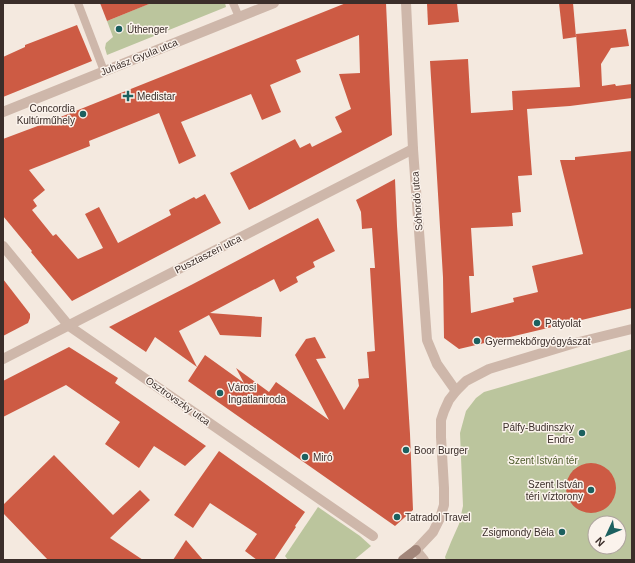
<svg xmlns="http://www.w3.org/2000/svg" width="635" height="563" font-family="Arial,sans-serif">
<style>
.green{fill:#bbc59d;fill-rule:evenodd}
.building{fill:#cd5b44}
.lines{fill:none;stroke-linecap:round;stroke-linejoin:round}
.lane{stroke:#ceb7aa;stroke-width:8}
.street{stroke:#ceb7aa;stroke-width:10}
.secondary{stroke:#a2867a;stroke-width:10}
.poi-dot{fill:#1c605f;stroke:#fbf3ec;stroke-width:1.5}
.labels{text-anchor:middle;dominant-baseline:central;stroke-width:3;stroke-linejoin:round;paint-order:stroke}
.poi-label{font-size:10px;fill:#3b2e2a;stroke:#fbf3ec;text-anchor:start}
.street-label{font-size:10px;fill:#3b2e2a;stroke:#fbf3ec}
.park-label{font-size:10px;fill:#4d5b2c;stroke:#fbf3ec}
</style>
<rect width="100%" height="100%" fill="#f4e9df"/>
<g class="green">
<path d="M151,3h74l1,4 -119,48 -2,-7 1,-5 7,-6 -6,-16z"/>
<path d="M632,349v211h-186l-1,-3 6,-15 8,-18 4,-18 -3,-73 6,-22 10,-13 8,-6zM595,523h24v24h-24z"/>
<path d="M318,507l42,29 11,10 -17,14h-66l-3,-4z"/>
</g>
<g class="building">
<path d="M100,3h49v1l-42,17z"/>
<path d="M346,3h40l6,132 -143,75 -19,-37 65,-34 5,9 10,-5 2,4 30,-15 -7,-15 16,-8 -12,-35 21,-1 -1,-38 -63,25 5,12 -31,13 11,27 -19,8 -11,-26 -70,28 15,34 -17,8 -20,-51 -70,28 1,5 -61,24 16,20 -12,10 4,6 -5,4 21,26 3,-2 22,25 25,-11 -18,-34 14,-7 19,36 53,-28 -2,-5 25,-13 2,2 9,-5 16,29 -149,78 -41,-49 1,-1 -29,-35v-77l40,-15z"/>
<path d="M427,3h30l2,19 -31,3z"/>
<path d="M559,3h14l3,34 -13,2z"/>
<path d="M77,25l15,36 -89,36v-40l22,-10v-2z"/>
<path d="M626,29l3,17 -18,2 -10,16 1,22 13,-2 1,2 16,-2v14l-62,8 -43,3 5,66 -14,1 3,36 -9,1 1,13 -42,2 3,48h-5l2,37 43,-11 -1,-4 25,-6 -6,-26 51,-12 -23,-94h15v-3l57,-6v157l-173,41 -15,-11 -1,-61 -13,-216 38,-2 3,54 42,-3 -1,-19 68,-4 -4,-53z"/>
<path d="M395,179l2,47 13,208 3,76 -18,16 -207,-145 17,-26 39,28 -8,-15 33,24 7,-10 53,38 -34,-65 11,-16 9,-2 11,21 -10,1 28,51 15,-24 -1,-7 11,-1 -2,-26 8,-1 -5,-83h5l-3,-40 -10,1 -1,-17 -5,-12z"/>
<path d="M318,218l17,33 -22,11 2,5 -19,10 2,5 -18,10 -6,-13 -64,34 52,4 -1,20 -41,-2 -11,-20 -30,16 18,36 -42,-30 -9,15 -37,-25 84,-43z"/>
<path d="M3,279l27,35v4l-2,5 -25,13z"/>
<path d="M69,347l49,31 -3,5 91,63 -21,20 -31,-20 -15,22 -34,-24 15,-22 -54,-37 -63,32v-36z"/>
<path d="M219,451l86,61 -10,14 1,1 -22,33h-17l-12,-9 12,-17 -47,-31 -17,25 -19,-13z"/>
<path d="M54,455l59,60 27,-25 10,10 -40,38 33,22h-95l-45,-47v-8z"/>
<circle cx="591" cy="488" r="25"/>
<path d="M186,540l17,20h-30z"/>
</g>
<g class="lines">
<g class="lane">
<path d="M78,3l26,68"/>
<path d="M233,3l6,14"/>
</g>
<g class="street">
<path d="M406,3l7,146 14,191 10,24 19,27"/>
<path d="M3,112l271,-109"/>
<path d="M3,246l66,80 304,210"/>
<path d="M3,359l410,-210"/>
<path d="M424,560l-8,-10 17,-18 7,-14 4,-13v-17l-3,-51v-17l3,-9 5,-11 7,-9 10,-10 23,-12 86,-26 57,-14"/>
</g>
<path class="secondary" d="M403,560l13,-10"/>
</g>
<g class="poi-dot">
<circle cx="119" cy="29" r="4"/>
<path d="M126 90h4v4h4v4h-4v4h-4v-4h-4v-4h4z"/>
<circle cx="83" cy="114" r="4"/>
<circle cx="537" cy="323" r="4"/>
<circle cx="477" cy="341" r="4"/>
<circle cx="220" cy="393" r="4"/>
<circle cx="582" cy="433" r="4"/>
<circle cx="406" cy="450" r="4"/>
<circle cx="305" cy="457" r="4"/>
<circle cx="591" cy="490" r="4"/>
<circle cx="397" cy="517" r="4"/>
<circle cx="562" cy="532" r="4"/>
</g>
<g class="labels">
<g class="poi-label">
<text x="127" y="29">Úthenger</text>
<text x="137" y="96">Medistar</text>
<text x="75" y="108" text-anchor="end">Concordia<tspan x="75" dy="12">Kultúrműhely</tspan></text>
<text x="545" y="323">Patyolat</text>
<text x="485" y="341">Gyermekbőrgyógyászat</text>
<text x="228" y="387">Városi<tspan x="228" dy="12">Ingatlaniroda</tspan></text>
<text x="574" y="427" text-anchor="end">Pálfy-Budinszky<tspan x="574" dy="12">Endre</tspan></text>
<text x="414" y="450">Boor Burger</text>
<text x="313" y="457">Miró</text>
<text x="583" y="484" text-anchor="end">Szent István<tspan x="583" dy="12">téri víztorony</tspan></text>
<text x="405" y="517">Tatradol Travel</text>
<text x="554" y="532" text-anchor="end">Zsigmondy Béla</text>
</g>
<g class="street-label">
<text transform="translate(139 57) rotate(-22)">Juhász Gyula utca</text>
<text transform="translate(417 201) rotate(-94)">Sóhordó utca</text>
<text transform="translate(208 254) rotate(-27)">Pusztaszeri utca</text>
<text transform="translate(178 401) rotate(35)">Osztrovszky utca</text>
</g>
<g class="park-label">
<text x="543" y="460">Szent István tér</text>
</g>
</g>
<rect width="635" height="563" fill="none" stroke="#3b2e2a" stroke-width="8"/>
<g transform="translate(607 535) rotate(226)"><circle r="19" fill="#fbf3ec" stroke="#aea49e"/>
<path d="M0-3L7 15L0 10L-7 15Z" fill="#1c605f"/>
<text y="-6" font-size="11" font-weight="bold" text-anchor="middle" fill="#3b2e2a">N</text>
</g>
</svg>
